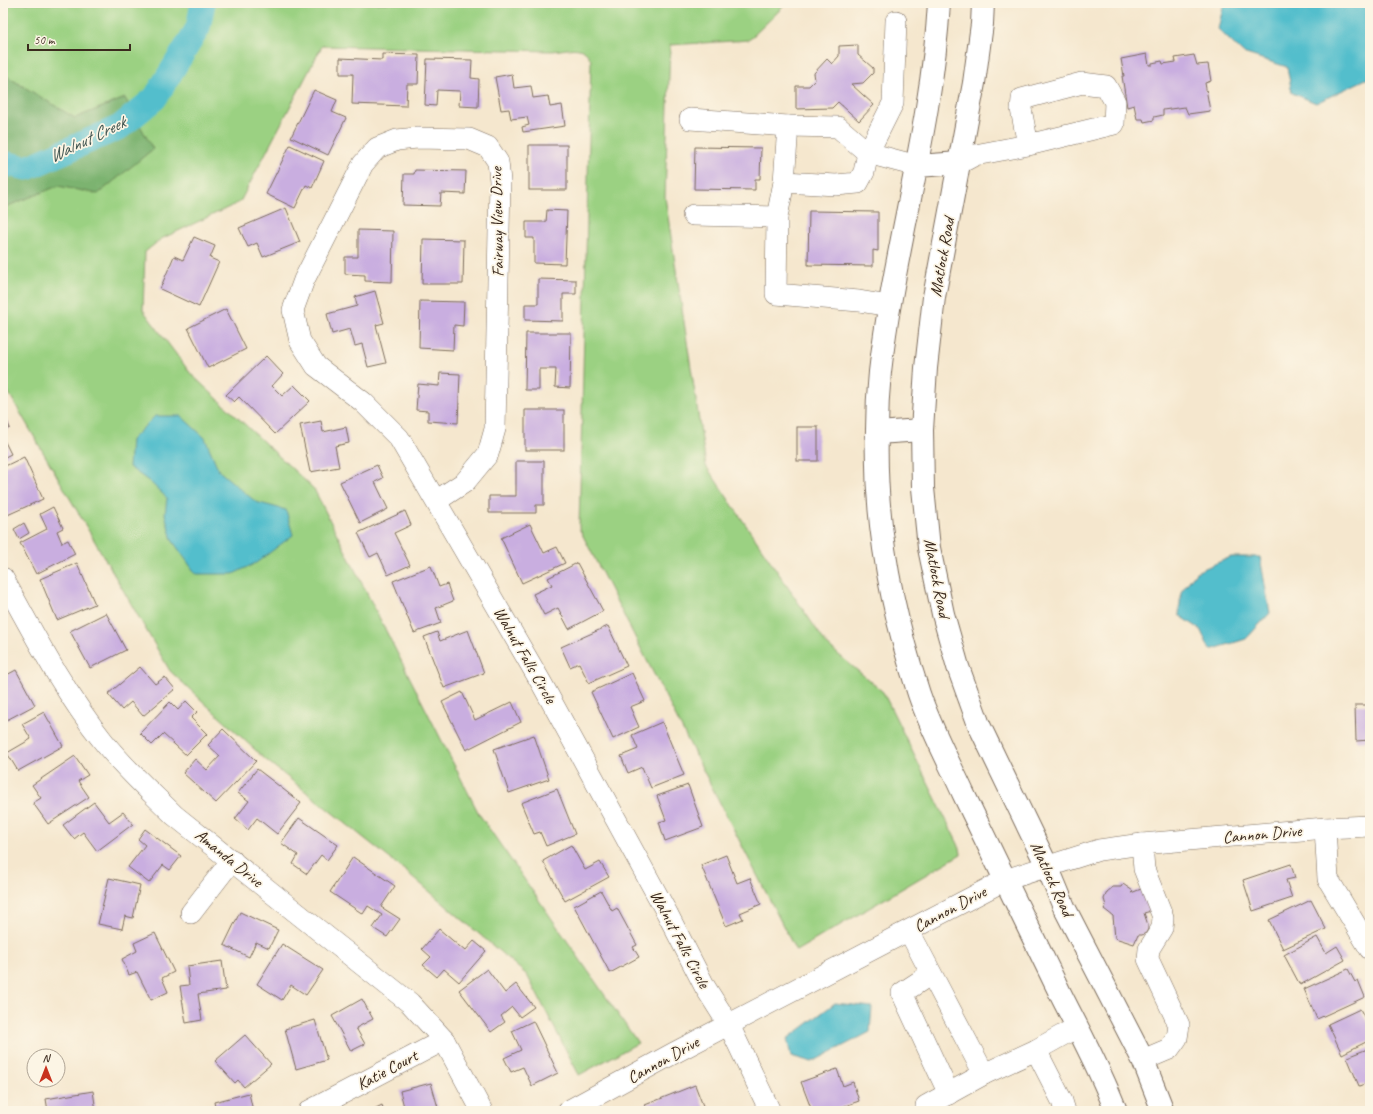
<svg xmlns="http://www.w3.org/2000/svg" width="1373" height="1114" font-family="Caveat,sans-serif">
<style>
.green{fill:#9bd182;stroke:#6b7e50}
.forest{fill:#7cb370;stroke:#5c6e47}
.water{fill:#52becc;stroke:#467475}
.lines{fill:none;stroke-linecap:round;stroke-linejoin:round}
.river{stroke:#52becc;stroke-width:25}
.building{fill:#c9aee0}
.minor-casing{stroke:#7c6c5c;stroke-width:22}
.major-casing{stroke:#7c6c5c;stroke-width:24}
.minor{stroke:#fff;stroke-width:21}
.major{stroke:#fff;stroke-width:22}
.labels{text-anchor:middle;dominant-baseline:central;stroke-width:3.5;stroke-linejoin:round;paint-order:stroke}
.street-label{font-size:17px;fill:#3b2a1e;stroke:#fcf5e5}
.water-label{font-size:18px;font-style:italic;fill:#425652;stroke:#fcf5e5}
</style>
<rect width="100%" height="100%" fill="#fcf5e5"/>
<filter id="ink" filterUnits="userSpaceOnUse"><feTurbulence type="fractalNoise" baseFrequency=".025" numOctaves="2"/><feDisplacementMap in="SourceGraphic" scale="8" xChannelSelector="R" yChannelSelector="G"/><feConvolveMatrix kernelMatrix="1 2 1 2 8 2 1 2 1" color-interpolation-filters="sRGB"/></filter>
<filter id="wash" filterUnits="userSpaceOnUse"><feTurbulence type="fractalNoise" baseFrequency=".012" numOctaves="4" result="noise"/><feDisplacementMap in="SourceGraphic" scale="16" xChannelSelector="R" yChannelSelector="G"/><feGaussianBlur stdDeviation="0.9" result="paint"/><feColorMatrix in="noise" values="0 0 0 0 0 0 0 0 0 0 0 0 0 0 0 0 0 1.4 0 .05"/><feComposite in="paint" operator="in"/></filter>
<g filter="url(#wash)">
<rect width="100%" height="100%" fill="#f5e7ce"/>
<path class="green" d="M3,3h784l-38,37 -79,5 -5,152 41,269 121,179 56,47 77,156 1,6 -165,97 -217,-423 12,-467c-7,-19 -23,-11 -39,-10l-230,-5 -82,156 -79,37 -16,13 -2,58 48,64 123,115 165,325 159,229 -59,32 -52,-100 -119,-102 -142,-113 -96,-89 -167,-288z"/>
<path class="forest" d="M3,74l72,44 50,-20 28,51 -55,45 -40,-8 -55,22z"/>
<g class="water">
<path d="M1224,3h146v76h-4l-50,24 -24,-10 -5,-26 -44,-14 -25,-24z"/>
<path d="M155,416h26l24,22 14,33 37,31 30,8 7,25 -37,28 -23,11h-37l-24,-34 -7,-26 2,-16 -17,-16 -21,-15 2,-27z"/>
<path d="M1231,557h29l10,56 -24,26 -36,11 -10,-21 -21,-14 2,-23 15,-20z"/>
<path d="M835,1003l37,4 -2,25 -58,30 -21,-6 -4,-17z"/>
</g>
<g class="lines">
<path class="river" d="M3,163l24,5 93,-41 35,-29 43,-70 5,-25"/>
</g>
<g id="blocks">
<g class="building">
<path d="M858,45v10l15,13v5l-10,10 -12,1 23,21 -15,16 -21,-19 -6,6 -36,1v-23h13l6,-6 -1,-7 13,-14 5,5 7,-8v-10z"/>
<path d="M382,54l37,1 -1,29h-11l-1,22 -54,-2 1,-30h-13v-16l42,2z"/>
<path d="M1147,54l2,11h3v-2l10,-2 1,3 13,-2 -1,-4 19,-3 3,10 11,-1 3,17 -6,2 5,28 -22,3 -3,-7 -22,3v5l-9,2v3l-10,2 -1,-3h-6l-3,-14 -7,2 -5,-31h2l-3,-17z"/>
<path d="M427,59l45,1 -1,18 8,1 -1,28 -19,-1 1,-15 -23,-1 -1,16 -11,-1z"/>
<path d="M512,74l2,14 17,-2 2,12 15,-2 2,11 12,-2 3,21 -42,6 -1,-5 7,-2 -2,-8 -16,2 -2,-10 -8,1 -6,-33z"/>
<path d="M314,90l23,10 -5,12 14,6 -18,37 -37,-18z"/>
<path d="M290,145l34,16 -12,27 -6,-3 -11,23 -29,-14z"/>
<rect x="529" y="145" width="38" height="45"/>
<path d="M695,147l66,1 -1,31h-5v11l-61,-1z"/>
<path d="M415,170l51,1 -1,23 -24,-1 -1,13 -37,-1 1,-31h10z"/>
<path d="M286,208l14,34 -37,15 -6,-14 -9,4 -9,-19z"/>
<path d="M547,210l20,1 -2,53 -31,-1v-25h-8v-16h20z"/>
<path d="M809,211l69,1v39l-5,-1v16l-65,-1z"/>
<path d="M358,230l35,1 -1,51 -27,-1v-6l-20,-1v-17h13z"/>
<path d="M194,237l21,9 -5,12 9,4 -20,45 -39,-18 14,-33 9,4z"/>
<path d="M423,239l41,1 -1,44h-41z"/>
<path d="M538,279l38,1v14h-13v27l-38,-1v-16h13z"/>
<path d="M375,291l9,32 -8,2 10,38 -18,4 -6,-23 -7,2 -5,-17 -18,5 -5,-20 30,-8 -2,-9z"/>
<path d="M420,301l44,1 -1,24 -9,-1 -1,25 -34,-2z"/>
<path d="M226,309l20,40 -38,19 -20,-40z"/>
<path d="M526,333h45l-1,55 -15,-1 1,-18h-17v21h-14z"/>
<path d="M266,356l17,18 -11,12 10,10 12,-11 16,16 -35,33 -36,-37 -5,5 -8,-7z"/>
<path d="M440,373l20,1 -2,49 -30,-2v-10l-12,-1 2,-26 21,2z"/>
<rect x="525" y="410" width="39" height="40"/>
<path d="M3,412l7,16 -7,3z"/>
<path d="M321,421l2,11 23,-5 3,16 -14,3 4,21 -29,5 -10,-47z"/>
<rect x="797" y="427" width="21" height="34"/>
<path d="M3,438l8,16 -8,4z"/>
<path d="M24,457l19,42 -40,18v-50z"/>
<path d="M516,461h28v44h-8v8h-47v-17h27z"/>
<path d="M377,465l6,13 -8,4 13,27 -28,14 -20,-41z"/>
<path d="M53,507l10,21 -6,3 5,12 6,-3 7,14 -39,20 -16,-31 27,-14 -7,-15z"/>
<path d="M405,511l6,14 -17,8 16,32 -22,10 -10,-22 -8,4 -12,-24z"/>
<path d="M24,523l5,10 -10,6 -5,-10z"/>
<path d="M530,524l14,29 13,-6 8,16 -43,20 -21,-45z"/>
<path d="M77,563l18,41 -38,16 -17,-41z"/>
<path d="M577,563l26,48 -34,18 -11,-21 -14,7 -11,-21 19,-9 -4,-7z"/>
<path d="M431,566l8,21 8,-3 6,17 -17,7 5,15 -27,10 -21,-52z"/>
<path d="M106,613l20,37 -36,18 -20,-37z"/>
<path d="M608,626l19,40 -38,17 -10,-20 -9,4 -9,-20z"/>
<path d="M468,630l16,43 -40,15 -20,-51 13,-5 3,9z"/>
<path d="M140,667l15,17 10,-7 10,12 -32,27 -12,-14 -9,8 -14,-16z"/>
<path d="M16,670l19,35 -32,17v-45z"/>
<path d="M632,673l13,28 -15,6 9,20 -26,12 -22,-47z"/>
<path d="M462,692l13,28 37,-18 9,20 -55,28 -24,-48z"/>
<path d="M186,701l11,11 -6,6 16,16 -21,21 -23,-21 -11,11 -12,-12 30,-31 8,8z"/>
<path d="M1355,705h15v35l-14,1z"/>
<path d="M44,712l19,34 -45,25 -11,-18 24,-14 -9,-15z"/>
<path d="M662,722l22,53 -33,13 -9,-21 -14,6 -7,-17 17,-7 -6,-14z"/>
<path d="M223,729l33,32 -40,42 -33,-30 12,-14 12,11 13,-14 -12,-11z"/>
<path d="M534,735l15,44 -40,14 -15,-44z"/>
<path d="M75,756l13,19 -10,6 11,16 -41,27 -15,-21 8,-5 -9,-13z"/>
<path d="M257,769l44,34 -24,31 -20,-16 -9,12 -13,-11 14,-18 -11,-8z"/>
<path d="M688,785l15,42 -38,14 -6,-19 7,-2 -9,-24z"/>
<path d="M557,789l18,45 -29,12 -6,-14 -6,2 -13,-31z"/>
<path d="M94,802l15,20 14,-10 10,12 -36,27 -14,-19 -9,7 -11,-14z"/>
<path d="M299,818l39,27 -11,15 -6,-5 -14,19 -14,-10 5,-9 -17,-12z"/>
<path d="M145,829l36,27 -11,14 -7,-5 -14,18 -21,-16 17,-22 -7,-6z"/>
<path d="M571,845l14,25 15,-8 9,15 -44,24 -22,-40z"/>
<path d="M726,855l11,28 13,-5 11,26 -21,9 3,6 -17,7 -25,-61z"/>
<path d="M353,857l42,29 -14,21 19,12 -13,18 -14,-9 9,-13 -14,-9 -5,8 -33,-22z"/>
<path d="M1291,864l4,14 -9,2 6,18 -39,13 -10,-31z"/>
<path d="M109,878l31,7 -7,33 -8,-2 -3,13 -24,-5z"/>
<path d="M1123,884l10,7 -2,2 10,-4 10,22 -7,2 4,12v4l-2,4 -4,2h-4l-4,9 -19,-6 -2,-22 -9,-7 2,-3 -2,-7 3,-7 6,-5h8z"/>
<path d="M601,891l11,20 5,-3 20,37 -4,2 6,10 -29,16 -36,-67z"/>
<path d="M1311,900l15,29 -43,20 -14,-29z"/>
<path d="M240,912l38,18 -9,18 -13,-6 -7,15 -25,-12z"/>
<path d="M439,929l26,22 9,-10 12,10 -27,31 -15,-13 -7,8 -14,-12 8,-8 -9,-8z"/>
<path d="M155,933l19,39 -12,6 6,14 -17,8 -14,-28 -8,3 -7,-16 15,-8 -3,-8z"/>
<path d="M1317,937l9,16 11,-7 8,14 -45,25 -16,-30z"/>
<path d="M282,944l41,26 -17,25 -15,-10 -9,15 -25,-16z"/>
<path d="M222,961l4,29 -28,4 4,26 -16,3 -6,-37 9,-1 -2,-19z"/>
<path d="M487,969l18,24 11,-9 18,23 -14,10 -8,-10 -11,9 4,6 -14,10 -32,-42z"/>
<path d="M1348,969l7,13 3,-2 7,17 -48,22 -13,-30z"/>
<path d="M362,999l11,20 -17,9 9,16 -14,7 -19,-35z"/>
<path d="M1360,1009l7,13 3,-1v19l-28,14 -14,-30z"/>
<path d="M315,1020l12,40 -31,9 -11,-40z"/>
<path d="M533,1021l25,52 -26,13 -9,-19 -12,5 -7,-14 17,-8 -9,-19z"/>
<path d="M245,1035l26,29 -27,23 -6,-7 -3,3 -20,-22z"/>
<path d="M1370,1048v34l-11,4 -12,-29z"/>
<path d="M837,1069l6,17 10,-4 6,19 -28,10h-19l-11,-29z"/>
<path d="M431,1083l8,28h-34l-5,-20z"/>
<path d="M695,1085l10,26h-57l-3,-6z"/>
<path d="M93,1091l3,20h-48l-2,-12z"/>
<path d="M249,1093l4,18h-37l-2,-9z"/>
<path d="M382,1105l2,6h-14z"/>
</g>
</g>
</g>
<g filter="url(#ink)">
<use href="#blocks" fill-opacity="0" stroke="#7c6c5c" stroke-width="1"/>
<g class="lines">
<g class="minor-casing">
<g id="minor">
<path d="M690,119l98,7"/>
<path d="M960,163l15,-8 53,-10 86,-21 1,-22 -9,-16 -24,-3 -60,16 -1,10 7,36"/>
<path d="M784,182l52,3 22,-2 6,-11 4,-19 25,-50 3,-82"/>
<path d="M693,215l84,2"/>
<path d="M889,306l-30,-5 -83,-7 1,-77 7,-35 4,-56 50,1 30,26 49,13"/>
<path d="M436,501l29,-19 23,-28 7,-25 5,-248 -2,-19 -10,-15 -19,-8 -52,-1 -20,2 -20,8 -14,16 -59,116 -11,30 7,31 16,25 47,36 36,36 143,246 125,229 38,74 24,38 41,86"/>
<path d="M3,578c31,56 60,113 100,163 21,27 47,50 71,74l236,188 34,37 38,71"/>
<path d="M1325,828l3,51 42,70"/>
<path d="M1142,844l2,25 19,48 -1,11 -13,21 -1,10 31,66 -2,13 -8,11 -26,11"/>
<path d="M191,913l41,-53"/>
<path d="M909,931l75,143 52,-24 41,-23"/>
<path d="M931,974l-29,19 47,101"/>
<path d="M1036,1050l26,51 3,10"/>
<path d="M309,1111l135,-71"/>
<path d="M568,1111l106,-58 331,-173 94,-30 43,-6 183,-16 45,-2"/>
<path d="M926,1111v-5l58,-32"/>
</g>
</g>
<g class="major-casing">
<g id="major">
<path d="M939,3c-7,125 -45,245 -59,369 -2,19 -3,39 -3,58 -3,90 14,179 42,264 12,35 30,68 45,101 32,67 65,133 97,200 19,38 40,76 55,116"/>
<path d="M983,3l-1,21 -8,59 -40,214 -8,71 -4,62 1,58 6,60 14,66 15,53 21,58 68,141 17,41 79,153 20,51"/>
<path d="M917,166l43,-3"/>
<path d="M877,433l45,-3"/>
</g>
</g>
<use href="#minor" class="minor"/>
<use href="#major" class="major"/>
</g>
</g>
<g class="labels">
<g class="street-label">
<text transform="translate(497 222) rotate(-91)">Fairway View Drive</text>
<text transform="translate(942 257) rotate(-80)">Matlock Road</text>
<text transform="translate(937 578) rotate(79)">Matlock Road</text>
<text transform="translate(525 655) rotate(60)">Walnut Falls Circle</text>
<text transform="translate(1262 834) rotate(-5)">Cannon Drive</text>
<text transform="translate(229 858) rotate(39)">Amanda Drive</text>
<text transform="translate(1052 879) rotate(65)">Matlock Road</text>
<text transform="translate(950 909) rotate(-28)">Cannon Drive</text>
<text transform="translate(680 939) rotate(62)">Walnut Falls Circle</text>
<text transform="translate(663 1060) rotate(-29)">Cannon Drive</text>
<text transform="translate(387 1070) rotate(-28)">Katie Court</text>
</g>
<g class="water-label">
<text transform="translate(87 139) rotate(-26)">Walnut Creek</text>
</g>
</g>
<rect width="1373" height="1114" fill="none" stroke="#fcf5e5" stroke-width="16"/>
<g transform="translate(46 1068)"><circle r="19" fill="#fcf5e5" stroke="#afa495"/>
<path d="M0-3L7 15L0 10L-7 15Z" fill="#c8321e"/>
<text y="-6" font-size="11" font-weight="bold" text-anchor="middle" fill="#3b2a1e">N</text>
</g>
<path d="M28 44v6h102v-6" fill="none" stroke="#3b2a1e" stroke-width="2"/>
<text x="34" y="44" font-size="12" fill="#3b2a1e" stroke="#fcf5e5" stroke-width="3" paint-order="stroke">50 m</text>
</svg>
